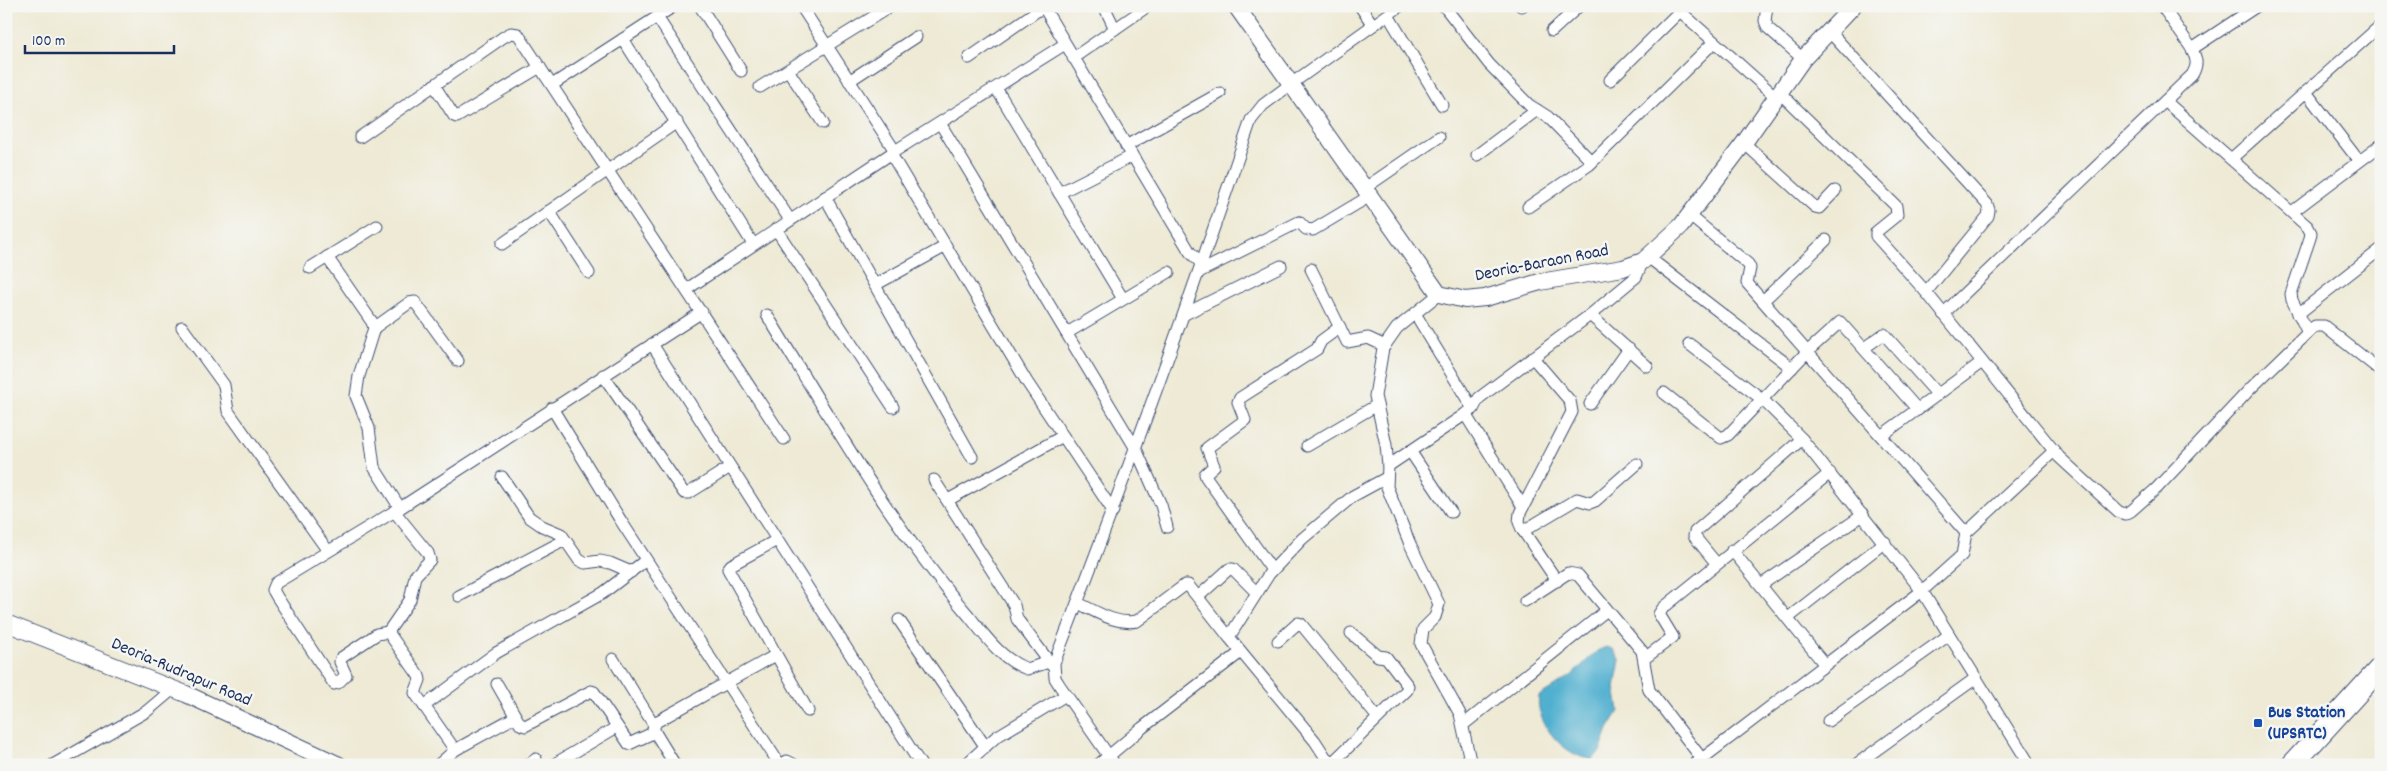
<svg xmlns="http://www.w3.org/2000/svg" width="2387" height="771" font-family="Dekko,sans-serif">
<style>
.water{fill:#51b0d0;stroke:#367097}
.lines{fill:none;stroke-linecap:round;stroke-linejoin:round}
.street-casing{stroke:#3b4b70;stroke-width:13}
.secondary-casing{stroke:#3b4b70;stroke-width:18}
.highway-casing{stroke:#3b4b70;stroke-width:23}
.street{stroke:#fff;stroke-width:11}
.secondary{stroke:#fff;stroke-width:16}
.highway{stroke:#fff;stroke-width:21}
.transit-dot{fill:#1a4fb4;stroke:#f6f6f2;stroke-width:2}
.labels{text-anchor:middle;dominant-baseline:central;stroke-width:5;stroke-linejoin:round;paint-order:stroke}
.street-label{font-size:18px;fill:#1b2f5e;stroke:#f6f6f2}
.transit-label{font-size:18px;font-weight:bold;fill:#164399;stroke:#f6f6f2;text-anchor:start}
</style>
<rect width="100%" height="100%" fill="#f6f6f2"/>
<filter id="ink" filterUnits="userSpaceOnUse"><feTurbulence type="fractalNoise" baseFrequency=".02" numOctaves="2"/><feDisplacementMap in="SourceGraphic" scale="10" xChannelSelector="R" yChannelSelector="G"/><feConvolveMatrix kernelMatrix="1 2 1 2 8 2 1 2 1" color-interpolation-filters="sRGB"/></filter>
<filter id="wash" filterUnits="userSpaceOnUse"><feTurbulence type="fractalNoise" baseFrequency=".0096" numOctaves="4" result="noise"/><feDisplacementMap in="SourceGraphic" scale="20" xChannelSelector="R" yChannelSelector="G"/><feGaussianBlur stdDeviation="1.12" result="paint"/><feColorMatrix in="noise" values="0 0 0 0 0 0 0 0 0 0 0 0 0 0 0 0 0 1.4 0 .05"/><feComposite in="paint" operator="in"/></filter>
<g filter="url(#wash)">
<rect width="100%" height="100%" fill="#eeead5"/>
<path class="water" d="M1606,647l7,2 7,11 -5,27 4,24 -11,18 -8,23 -8,7c-26,-1 -58,-36 -53,-63l32,-20 26,-25z"/>
</g>
<g filter="url(#ink)">
<g class="lines">
<g class="street-casing">
<g id="street">
<path d="M700,6l41,65"/>
<path d="M801,6l94,145"/>
<path d="M1043,6l147,246 12,12"/>
<path d="M1104,6l11,23"/>
<path d="M1360,6l13,19"/>
<path d="M1444,6l45,58 40,41 19,12 44,45"/>
<path d="M1521,6h1"/>
<path d="M1767,6l-2,15 3,7 35,31"/>
<path d="M2162,6l30,43 65,-43"/>
<path d="M1388,15l54,90"/>
<path d="M657,17l133,203"/>
<path d="M1552,31l27,-25"/>
<path d="M1829,31l158,173 2,6 -1,6 -62,76 133,165 60,55 6,2 6,-3 26,-23 94,-100 64,-62h9l57,45"/>
<path d="M623,39l130,205"/>
<path d="M969,58l75,-52"/>
<path d="M1073,58l75,-52"/>
<path d="M788,70l35,53"/>
<path d="M1610,80l68,-67 3,-1 95,85"/>
<path d="M849,81l67,-44"/>
<path d="M434,85l20,31 3,1 83,-50"/>
<path d="M552,85l122,-79"/>
<path d="M760,87l131,-81"/>
<path d="M996,88l127,211"/>
<path d="M1779,92l117,114 1,9 -21,17v4l50,56"/>
<path d="M2306,92l53,69"/>
<path d="M2165,101l143,126 3,6 -1,5 -19,56 1,6 16,33"/>
<path d="M940,123l196,326 25,56 6,22"/>
<path d="M360,137l145,-101 6,-3 7,1 266,405"/>
<path d="M1744,143l71,64 4,1 16,-17"/>
<path d="M1126,146l94,-53"/>
<path d="M891,154l136,228 86,129"/>
<path d="M1477,155l60,-45"/>
<path d="M2231,159l150,-134"/>
<path d="M1365,188l74,-51"/>
<path d="M1059,193l73,-37"/>
<path d="M825,197l147,260"/>
<path d="M1528,207l61,-42 125,-123"/>
<path d="M549,211l40,62"/>
<path d="M2292,212l89,-67"/>
<path d="M1689,215l59,49 2,4 -3,15 219,250"/>
<path d="M776,229l117,178"/>
<path d="M502,244l175,-122"/>
<path d="M327,257l45,65 2,6 -15,48 -3,20 13,32 5,39 26,41"/>
<path d="M1648,257l144,111"/>
<path d="M310,268l67,-42"/>
<path d="M1311,269l36,73 21,-4 17,8"/>
<path d="M1199,272l100,-50 7,7 7,1 57,-34"/>
<path d="M875,285l71,-39"/>
<path d="M687,289l208,-138 170,-107"/>
<path d="M1439,294l-42,34 -14,20 -8,48 11,49 2,21 -1,21 23,57 29,60 -4,13 -12,12 -2,15 39,70 11,51"/>
<path d="M1763,301l63,-61"/>
<path d="M1185,314l96,-48"/>
<path d="M1943,314l249,-239c6,-10 5,-15 0,-26"/>
<path d="M2298,314l83,-65"/>
<path d="M767,315c63,103 123,209 202,301 17,21 32,43 58,53l22,-7"/>
<path d="M1416,315l57,94"/>
<path d="M1590,315l57,51"/>
<path d="M182,327l42,58 4,26 100,140"/>
<path d="M374,328l35,-25 6,-1 43,59"/>
<path d="M1067,333l102,-61"/>
<path d="M652,344l269,421"/>
<path d="M1689,344l73,55 40,40 120,152 108,174"/>
<path d="M1864,348l20,-14 54,61"/>
<path d="M1533,358l37,43 2,11 -52,101 -1,9 3,7 35,52"/>
<path d="M603,375l81,118h5l41,-26"/>
<path d="M1664,393l57,45 7,-3 79,-83 33,-30 78,88"/>
<path d="M1590,404l39,-55"/>
<path d="M552,408l69,113 159,244"/>
<path d="M1465,414l58,93"/>
<path d="M1881,436l101,-74"/>
<path d="M1307,446l70,-41"/>
<path d="M1410,451l41,61"/>
<path d="M1388,466l85,-57 6,-11 111,-83 46,-38 7,-16"/>
<path d="M502,477l27,40 13,9 19,8 18,26 6,3 15,-2 10,2 21,9"/>
<path d="M934,480l80,125 3,14 36,48"/>
<path d="M948,500l115,-64"/>
<path d="M1523,531l54,-32 13,4 5,-2 42,-37"/>
<path d="M777,540l-46,25 -3,4 80,142"/>
<path d="M1732,550l93,115"/>
<path d="M1716,563l-22,-27 1,-4 107,-93"/>
<path d="M1272,570l-66,-93 -1,-3 9,-8 -7,-18 38,-28 -7,-18 2,-4 77,-49 4,-8 19,-14"/>
<path d="M1761,585l102,-70"/>
<path d="M459,596l106,-56"/>
<path d="M1199,596l30,-27h4l24,24"/>
<path d="M1525,601l43,-28 10,2 64,76 7,39 53,69"/>
<path d="M1078,603c19,9 38,22 59,18l48,-36h3l41,52"/>
<path d="M1788,618l97,-76"/>
<path d="M899,620l86,126"/>
<path d="M388,632l22,-32 5,-24 15,-16 -2,-7 -34,-42"/>
<path d="M1278,641l20,-18 3,1 77,94"/>
<path d="M1645,658l28,-21 -14,-23 4,-6 167,-135"/>
<path d="M613,659l41,66"/>
<path d="M497,684l23,40 5,2 66,-35 3,1 35,52 26,-12"/>
<path d="M424,706l72,-53 107,-60 43,-33"/>
<path d="M1828,721l121,-86"/>
<path d="M1463,725l144,-115"/>
<path d="M455,750l-40,-57 5,-13 -1,-4 -31,-44 -11,2 -36,24 -1,4 6,13 -8,8 -4,1 -57,-87 -4,-7 3,-7 124,-75 302,-196"/>
<path d="M1333,762l74,-72 1,-4 -22,-29 -8,-1 -27,-23"/>
<path d="M556,763l61,-36"/>
<path d="M1858,763l118,-85"/>
<path d="M53,765l94,-54 26,-22"/>
<path d="M438,765l17,-15 60,-33"/>
<path d="M528,765l8,-6"/>
<path d="M675,765l-22,-36 3,-7 120,-67"/>
<path d="M781,765l6,-4 8,4"/>
<path d="M965,765l31,-28 70,-42"/>
<path d="M1098,765l44,-37 99,-76"/>
<path d="M1115,765l-55,-79 -5,-8 -1,-15c70,-180 135,-361 197,-543l12,-15 28,-21 109,-78"/>
<path d="M1339,765l-13,-7 -11,-17 -86,-104 40,-63 33,-35 51,-43 33,-18"/>
<path d="M1694,765l228,-174 40,-36 4,-22 88,-82"/>
</g>
</g>
<g class="secondary-casing">
<g id="secondary">
<path d="M1236,6l203,288 26,6 20,-2 55,-16 83,-14 20,-7 38,-35 63,-83 59,-84 50,-53"/>
<path d="M6,623l180,71 153,71"/>
</g>
</g>
<g class="highway-casing">
<path id="highway" d="M2292,765l89,-98"/>
</g>
<use href="#street" class="street"/>
<use href="#secondary" class="secondary"/>
<use href="#highway" class="highway"/>
</g>
</g>
<rect class="transit-dot" x="2253" y="718" width="10" height="10" rx="2.5"/>
<g class="labels">
<g class="street-label">
<text transform="translate(1542 264) rotate(-11)">Deoria-Baraon Road</text>
<text transform="translate(181 673) rotate(23)">Deoria-Rudrapur Road</text>
</g>
<g class="transit-label">
<text x="2268" y="713">Bus Station<tspan x="2268" dy="21">(UPSRTC)</tspan></text>
</g>
</g>
<rect width="2387" height="771" fill="none" stroke="#f6f6f2" stroke-width="25"/>
<path d="M25 45v8h149v-8" fill="none" stroke="#1b2f5e" stroke-width="2.5"/>
<text x="32" y="45" font-size="15" fill="#1b2f5e" stroke="#f6f6f2" stroke-width="4" paint-order="stroke">100 m</text>
</svg>
